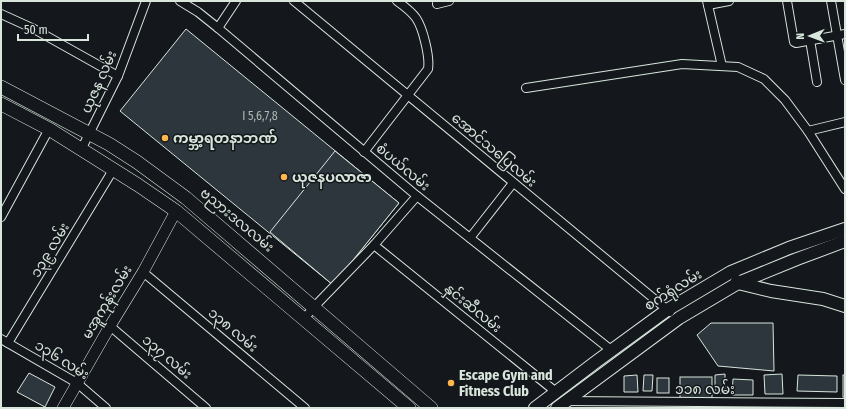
<svg xmlns="http://www.w3.org/2000/svg" width="846" height="409" font-family="'Fira Sans Condensed','Noto Sans Myanmar',sans-serif">
<style>
.building{fill:#2c363c;stroke:#d8e6dc}
.lines{fill:none;stroke-linecap:round;stroke-linejoin:round}
.minor-casing{stroke:#d8e6dc;stroke-width:10}
.tertiary-casing{stroke:#d8e6dc;stroke-width:12}
.secondary-casing{stroke:#d8e6dc;stroke-width:14}
.primary-casing{stroke:#d8e6dc;stroke-width:14}
.minor{stroke:#14181c;stroke-width:8}
.tertiary{stroke:#14181c;stroke-width:11}
.secondary{stroke:#14181c;stroke-width:12}
.primary{stroke:#14181c;stroke-width:13}
.poi-dot{fill:#ffb74d;stroke:#14181c;stroke-width:1.5}
.labels{text-anchor:middle;dominant-baseline:central;stroke-width:3;stroke-linejoin:round;paint-order:stroke}
.number-label{font-size:12px;fill:#adbab4}
.street-label{font-size:14px;fill:#d8e6dc;stroke:#14181c}
.poi-label{font-size:14px;font-weight:bold;fill:#d8e6dc;stroke:#14181c;text-anchor:start}
</style>
<rect width="100%" height="100%" fill="#14181c"/>
<g class="building">
<path d="M186,29l213,174 -66,82 -213,-174z"/>
<path d="M335,151l64,52 -66,82 -63,-53z"/>
<path d="M711,323h62l1,48 -56,-5 -21,-31z"/>
<path d="M29,373l26,14 -10,20 -28,-15z"/>
<path d="M725,374v19h-10v-18z"/>
<path d="M782,374l1,20h-18l-1,-19z"/>
<path d="M637,375l1,17h-14v-16z"/>
<path d="M644,375h9l-1,16h-9z"/>
<path d="M798,375l39,1v16l-40,-1z"/>
<rect x="843" y="375" width="2" height="22"/>
<rect x="680" y="377" width="32" height="22"/>
<rect x="657" y="378" width="12" height="15"/>
<path d="M733,379l20,1v15h-21z"/>
</g>
<g class="lines">
<g class="minor-casing">
<g id="minor">
<path d="M180,1l18,11 20,16 199,168 194,154"/>
<path d="M294,1l376,311"/>
<path d="M707,1l15,65"/>
<path d="M787,1l7,41 2,1 49,-9"/>
<path d="M831,1l14,79"/>
<path d="M437,4l12,-3"/>
<path d="M708,5l21,-4"/>
<path d="M1,14l33,15 84,47"/>
<path d="M218,28l18,-27"/>
<path d="M810,40l7,42"/>
<path d="M526,88l156,-24 56,3 26,12 21,21 23,31 37,58"/>
<path d="M808,131l37,-9"/>
<path d="M81,150l37,-74 28,-75"/>
<path d="M364,152l64,-83c2,-12 -5,-41 -12,-51 -5,-7 -12,-12 -19,-17"/>
<path d="M1,217l48,-88"/>
<path d="M470,238l43,-55"/>
<path d="M374,245l182,147"/>
<path d="M143,272l162,136"/>
<path d="M303,320l11,-13 60,-62 43,-49"/>
<path d="M110,326l96,82"/>
<path d="M1,339l76,44 29,25"/>
<path d="M8,343l105,-173"/>
<path d="M566,401l279,2"/>
</g>
</g>
<g class="tertiary-casing">
<path id="tertiary" d="M63,408l47,-82 33,-54 33,-61"/>
</g>
<g class="secondary-casing">
<g id="secondary">
<path d="M737,281l1,2 33,8 52,8 22,7"/>
<path d="M535,408l62,-47 70,-51 64,-38 58,-24 56,-19"/>
<path d="M557,408l122,-90 59,-35 59,-24 48,-18"/>
</g>
</g>
<g class="primary-casing">
<g id="primary">
<path d="M1,87l108,57 28,18 49,36 245,210"/>
<path d="M1,104l48,25 89,56 38,26 233,197"/>
</g>
</g>
<use href="#minor" class="minor"/>
<use href="#tertiary" class="tertiary"/>
<use href="#secondary" class="secondary"/>
<use href="#primary" class="primary"/>
</g>
<g class="poi-dot">
<circle cx="165" cy="138" r="4"/>
<circle cx="284" cy="177" r="4"/>
<circle cx="451" cy="383" r="4"/>
</g>
<g class="labels">
<g class="number-label">
<text x="260" y="116">I 5,6,7,8</text>
</g>
<g class="street-label">
<text transform="translate(99 82) rotate(-66)">ယုဇန လမ်း</text>
<text transform="translate(494 150) rotate(40)">အောင်သပြေလမ်း</text>
<text transform="translate(403 167) rotate(40)">စံပယ်လမ်း</text>
<text transform="translate(237 220) rotate(40)">ဗညားဒလလမ်း</text>
<text transform="translate(50 250) rotate(-59)">၁၃၉ လမ်း</text>
<text transform="translate(673 290) rotate(-32)">စက်ရုံလမ်း</text>
<text transform="translate(107 302) rotate(-59)">မအူကုန်းလမ်း</text>
<text transform="translate(473 308) rotate(39)">နှင်းဆီလမ်း</text>
<text transform="translate(233 330) rotate(40)">၁၃၈ လမ်း</text>
<text transform="translate(167 357) rotate(40)">၁၃၇ လမ်း</text>
<text transform="translate(62 360) rotate(32)">၁၃၆ လမ်း</text>
<text x="705" y="389">၁၁၈ လမ်း</text>
</g>
<g class="poi-label">
<text x="173" y="138">ကမ္ဘာ့ရတနာဘဏ်</text>
<text x="292" y="177">ယုဇနပလာဇာ</text>
<text x="459" y="375">Escape Gym and<tspan x="459" dy="16">Fitness Club</tspan></text>
</g>
</g>
<rect width="846" height="409" fill="none" stroke="#d8e6dc" stroke-width="4"/>
<g transform="translate(810 36) rotate(269)" stroke="#14181c" stroke-width="3" paint-order="stroke">
<path d="M0-3L7 15L0 10L-7 15Z" fill="#d8e6dc"/>
<text y="-6" font-size="11" font-weight="bold" text-anchor="middle" fill="#d8e6dc">N</text>
</g>
<path d="M18 34v6h70v-6" fill="none" stroke="#d8e6dc" stroke-width="2"/>
<text x="24" y="34" font-size="12" fill="#d8e6dc" stroke="#14181c" stroke-width="3" paint-order="stroke">50 m</text>
</svg>
